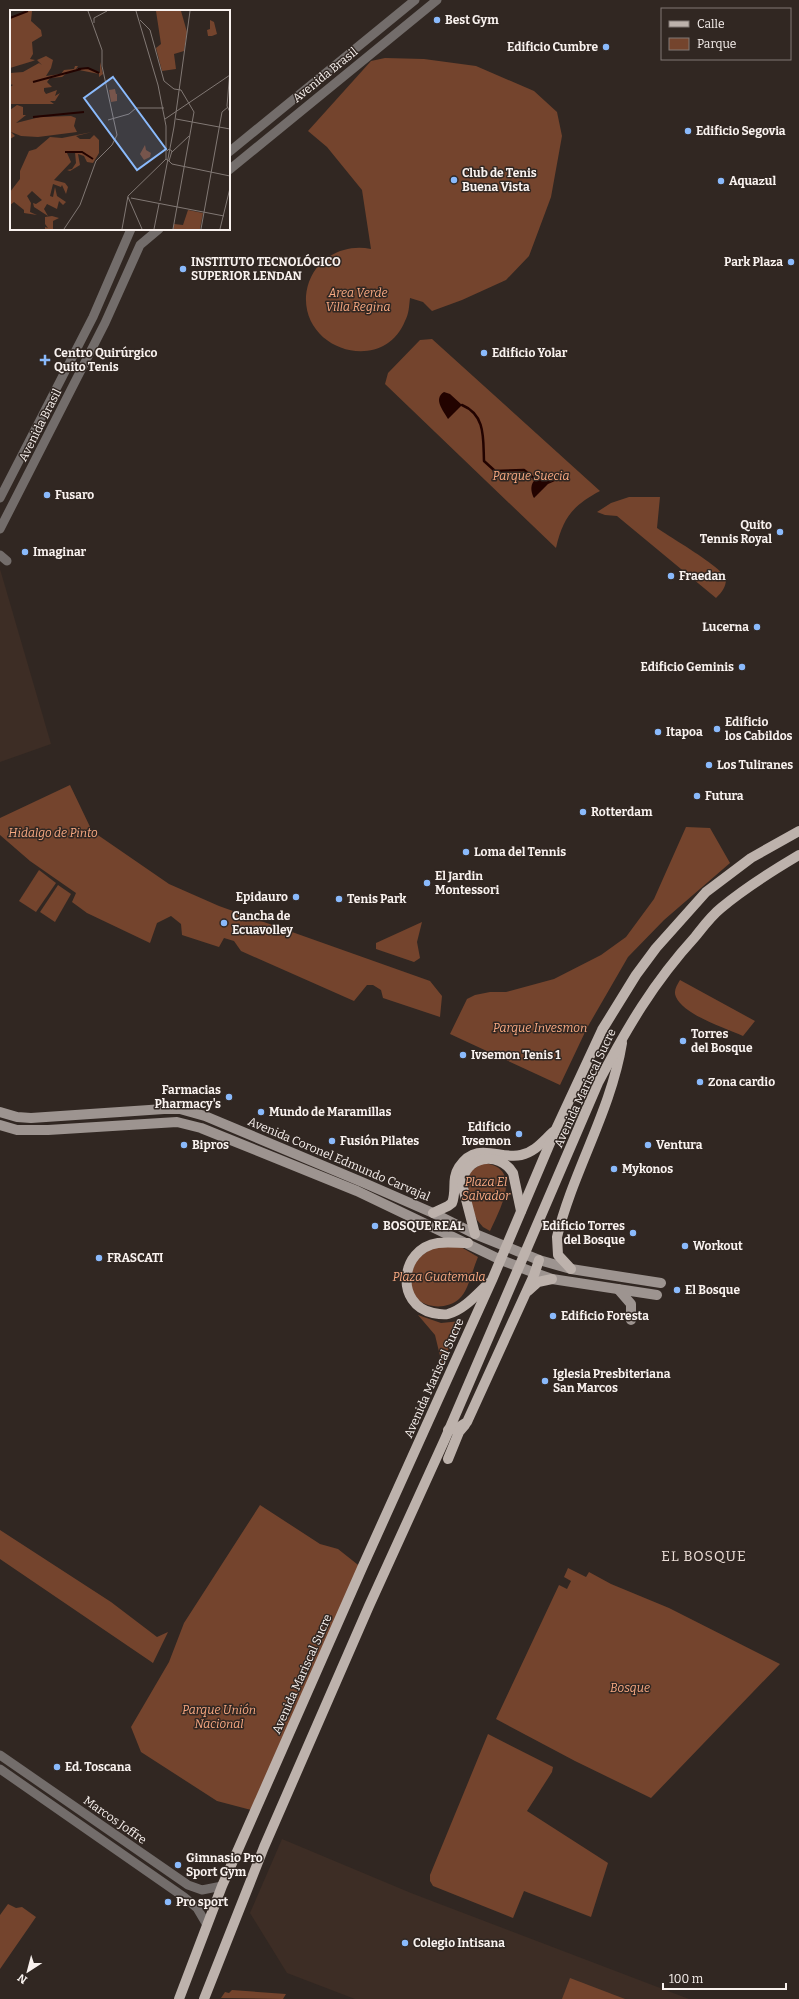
<svg xmlns="http://www.w3.org/2000/svg" width="799" height="1999" font-family="Bitter,serif">
<style>
.built{fill:#3d2d25}
.green{fill:#74442d}
.water{fill:#220300}
.lines{fill:none;stroke-linecap:round;stroke-linejoin:round}
.stream{stroke:#220300;stroke-width:2.5}
.tertiary{stroke:#736d6b;stroke-width:9}
.secondary{stroke:#9d9490;stroke-width:10}
.primary{stroke:#bdb2ac;stroke-width:10}
.poi-dot{fill:#8abafc;stroke:#312722;stroke-width:1.5}
.labels{text-anchor:middle;dominant-baseline:central;stroke-width:3;stroke-linejoin:round;paint-order:stroke}
.poi-label{font-size:12px;font-weight:bold;fill:#f9f2ef;stroke:#312722;text-anchor:start}
.street-label{font-size:12px;fill:#f9f2ef;stroke:#312722}
.park-label{font-size:12px;font-style:italic;fill:#f9a982;stroke:#312722}
.quarter-label{font-size:14px;letter-spacing:1px;fill:#eddfd8;stroke:#312722}
.inset-river{fill:none;stroke:#220300;stroke-width:2}
.inset-road{fill:none;stroke:#817874;stroke-width:1}
.view{fill:#8abafc;fill-opacity:0.15;stroke:#8abafc;stroke-width:2}
.inset-edge{fill:none;stroke:#f9f2ef;stroke-width:2}
</style>
<rect width="100%" height="100%" fill="#312722"/>
<g class="built">
<path d="M0,569l51,175 -51,18z"/>
<path d="M282,1839l129,54 278,106h-334l-68,-26 -37,-60z"/>
</g>
<g class="green">
<path d="M385,58l39,1 52,7 58,25 23,21 5,24 -11,61 -22,59 -23,24 -44,20 -30,11 -9,-9 -13,-4c-1,8 -1,16 -5,23 -21,53 -102,31 -99,-25 1,-13 7,-26 17,-35 13,-11 31,-16 48,-12l-9,-59 -35,-43 -19,-16 63,-70z"/>
<path d="M432,339l168,152c-28,15 -37,27 -44,57l-171,-164 3,-11 32,-33z"/>
<path d="M629,497h31l-3,31c11,8 67,40 69,51 0,8 -4,13 -10,19l-99,-82 -12,-1 -8,-3 14,-9z"/>
<path d="M70,785l22,46 77,53 50,22 211,75 12,15 -2,21 -57,-19 -2,-8 -8,-5h-6l-13,16 -113,-50 -7,-10 -10,-3 -5,9 -37,-12 -1,-11 -10,-8 -14,7 -7,20 -63,-30 -15,-11 4,-9 -46,-32 -30,-26v-17z"/>
<path d="M686,827l24,1 20,35 -66,57 -36,37 -41,71 -27,57 -110,-51 17,-35 8,-4 15,-3h16l48,-13 47,-24 25,-18 28,-38z"/>
<path d="M39,870l17,13 -20,29 -17,-11z"/>
<path d="M58,885l13,9 -16,28 -15,-10z"/>
<path d="M422,922l-5,20 3,16 -6,4 -38,-13v-6z"/>
<path d="M680,980l75,41 -12,15c-18,-8 -59,-21 -67,-39 -3,-6 1,-12 4,-17z"/>
<path d="M483,1163c41,4 17,46 7,68l-7,-4 -6,-7 -11,-27 2,-20z"/>
<path d="M436,1245l25,2 17,10c-5,11 -10,35 -19,42 -11,10 -32,10 -43,-1 -3,-4 -5,-12 -7,-17l7,-21z"/>
<path d="M418,1315l23,8 20,-2 -19,43 -7,-29z"/>
<path d="M260,1505l60,39 18,5 24,19 -107,243 -38,-10 -76,-49 -10,-25 38,-65 15,-39z"/>
<path d="M0,1530l111,72 46,35 11,-5 -15,31 -153,-104z"/>
<path d="M568,1568l18,9 3,-5 22,12 58,24 111,56 -129,134 -76,-37 -79,-42 63,-134 8,4 4,-8 -7,-4z"/>
<path d="M488,1734l65,33 -1,5 -25,39 81,52 -17,54 -67,-26 -11,27 -80,-32 -3,-5v-6z"/>
<path d="M8,1904l8,4 6,-1 14,10 -36,52v-54z"/>
<path d="M570,1978l55,21h-63z"/>
<path d="M232,1990l54,4 -3,5 -62,-1 4,-6 4,1z"/>
</g>
<g class="water">
<path d="M444,392l6,2 12,11 -14,14c-5,-9 -15,-20 -4,-27z"/>
<path d="M543,475l12,6 -7,3 -14,14c-5,-10 -3,-19 9,-23z"/>
</g>
<g class="lines">
<path class="stream" d="M462,405c24,10 21,34 22,56l11,10 29,-1 11,9"/>
<g class="tertiary">
<path d="M229,152l186,-152"/>
<path d="M229,170l208,-170"/>
<path d="M0,498l93,-181 38,-88"/>
<path d="M0,529l105,-206 35,-78 19,-16"/>
<path d="M0,555l7,6"/>
<path d="M0,1755l188,130 14,5 20,-4"/>
<path d="M0,1769l184,128 13,11 10,17"/>
</g>
<g class="secondary">
<path d="M0,1112l17,5 14,1 133,-9h16l25,7 157,66 71,31 42,21 64,26 32,9 90,14"/>
<path d="M0,1125l17,5h31l129,-8 24,6 156,63 144,69 34,13 17,6 105,16"/>
<path d="M618,1289l13,15v16"/>
</g>
<g class="primary">
<path d="M433,1213l15,-7 4,-3c5,-12 -1,-24 7,-36 18,-27 40,-7 62,-12 14,-3 22,-14 32,-23"/>
<path d="M475,1234l-13,-50c2,-28 37,-34 51,-11l8,38"/>
<path d="M468,1243c-10,0 -21,-1 -30,0 -39,6 -43,62 -5,70 5,1 11,2 15,1 17,-5 29,-20 41,-31"/>
<path d="M571,1269l-13,-14 -1,-18c16,-66 54,-126 65,-194"/>
<path d="M528,1291l10,-9 14,-3"/>
<path d="M448,1430l8,-1 11,-7 67,-147 5,-15"/>
<path d="M448,1459l11,-27 6,-7"/>
<path d="M179,1999l43,-113 140,-318 130,-288 64,-151 46,-99 34,-55 20,-27 50,-56 45,-34 48,-27"/>
<path d="M204,1999l60,-152 105,-241 76,-167 153,-356c29,-55 55,-100 97,-146 8,-10 16,-21 26,-29 24,-20 51,-37 78,-53"/>
</g>
</g>
<g class="poi-dot">
<circle cx="437" cy="20" r="4"/>
<circle cx="606" cy="47" r="4"/>
<circle cx="688" cy="131" r="4"/>
<circle cx="454" cy="180" r="4"/>
<circle cx="721" cy="181" r="4"/>
<circle cx="791" cy="262" r="4"/>
<circle cx="183" cy="269" r="4"/>
<circle cx="484" cy="353" r="4"/>
<path d="M43 354h4v4h4v4h-4v4h-4v-4h-4v-4h4z"/>
<circle cx="47" cy="495" r="4"/>
<circle cx="780" cy="532" r="4"/>
<circle cx="25" cy="552" r="4"/>
<circle cx="671" cy="576" r="4"/>
<circle cx="757" cy="627" r="4"/>
<circle cx="742" cy="667" r="4"/>
<circle cx="717" cy="729" r="4"/>
<circle cx="658" cy="732" r="4"/>
<circle cx="709" cy="765" r="4"/>
<circle cx="697" cy="796" r="4"/>
<circle cx="583" cy="812" r="4"/>
<circle cx="466" cy="852" r="4"/>
<circle cx="427" cy="883" r="4"/>
<circle cx="296" cy="897" r="4"/>
<circle cx="339" cy="899" r="4"/>
<circle cx="224" cy="923" r="4"/>
<circle cx="683" cy="1041" r="4"/>
<circle cx="463" cy="1055" r="4"/>
<circle cx="700" cy="1082" r="4"/>
<circle cx="229" cy="1097" r="4"/>
<circle cx="261" cy="1112" r="4"/>
<circle cx="519" cy="1134" r="4"/>
<circle cx="332" cy="1141" r="4"/>
<circle cx="184" cy="1145" r="4"/>
<circle cx="648" cy="1145" r="4"/>
<circle cx="614" cy="1169" r="4"/>
<circle cx="375" cy="1226" r="4"/>
<circle cx="633" cy="1233" r="4"/>
<circle cx="685" cy="1246" r="4"/>
<circle cx="99" cy="1258" r="4"/>
<circle cx="677" cy="1290" r="4"/>
<circle cx="553" cy="1316" r="4"/>
<circle cx="545" cy="1381" r="4"/>
<circle cx="57" cy="1767" r="4"/>
<circle cx="178" cy="1865" r="4"/>
<circle cx="168" cy="1902" r="4"/>
<circle cx="405" cy="1943" r="4"/>
</g>
<g class="labels">
<g class="poi-label">
<text x="445" y="20">Best Gym</text>
<text x="598" y="47" text-anchor="end">Edificio Cumbre</text>
<text x="696" y="131">Edificio Segovia</text>
<text x="462" y="173">Club de Tenis<tspan x="462" dy="14">Buena Vista</tspan></text>
<text x="729" y="181">Aquazul</text>
<text x="191" y="262">INSTITUTO TECNOLÓGICO<tspan x="191" dy="14">SUPERIOR LENDAN</tspan></text>
<text x="783" y="262" text-anchor="end">Park Plaza</text>
<text x="54" y="353">Centro Quirúrgico<tspan x="54" dy="14">Quito Tenis</tspan></text>
<text x="492" y="353">Edificio Yolar</text>
<text x="55" y="495">Fusaro</text>
<text x="772" y="525" text-anchor="end">Quito<tspan x="772" dy="14">Tennis Royal</tspan></text>
<text x="33" y="552">Imaginar</text>
<text x="679" y="576">Fraedan</text>
<text x="749" y="627" text-anchor="end">Lucerna</text>
<text x="734" y="667" text-anchor="end">Edificio Geminis</text>
<text x="725" y="722">Edificio<tspan x="725" dy="14">los Cabildos</tspan></text>
<text x="666" y="732">Itapoa</text>
<text x="717" y="765">Los Tuliranes</text>
<text x="705" y="796">Futura</text>
<text x="591" y="812">Rotterdam</text>
<text x="474" y="852">Loma del Tennis</text>
<text x="435" y="876">El Jardin<tspan x="435" dy="14">Montessori</tspan></text>
<text x="288" y="897" text-anchor="end">Epidauro</text>
<text x="347" y="899">Tenis Park</text>
<text x="232" y="916">Cancha de<tspan x="232" dy="14">Ecuavolley</tspan></text>
<text x="691" y="1034">Torres<tspan x="691" dy="14">del Bosque</tspan></text>
<text x="471" y="1055">Ivsemon Tenis 1</text>
<text x="708" y="1082">Zona cardio</text>
<text x="221" y="1090" text-anchor="end">Farmacias<tspan x="221" dy="14">Pharmacy's</tspan></text>
<text x="269" y="1112">Mundo de Maramillas</text>
<text x="511" y="1127" text-anchor="end">Edificio<tspan x="511" dy="14">Ivsemon</tspan></text>
<text x="340" y="1141">Fusión Pilates</text>
<text x="192" y="1145">Bipros</text>
<text x="656" y="1145">Ventura</text>
<text x="622" y="1169">Mykonos</text>
<text x="383" y="1226">BOSQUE REAL</text>
<text x="625" y="1226" text-anchor="end">Edificio Torres<tspan x="625" dy="14">del Bosque</tspan></text>
<text x="693" y="1246">Workout</text>
<text x="107" y="1258">FRASCATI</text>
<text x="685" y="1290">El Bosque</text>
<text x="561" y="1316">Edificio Foresta</text>
<text x="553" y="1374">Iglesia Presbiteriana<tspan x="553" dy="14">San Marcos</tspan></text>
<text x="65" y="1767">Ed. Toscana</text>
<text x="186" y="1858">Gimnasio Pro<tspan x="186" dy="14">Sport Gym</tspan></text>
<text x="176" y="1902">Pro sport</text>
<text x="413" y="1943">Colegio Intisana</text>
</g>
<g class="street-label">
<text transform="translate(325 75) rotate(-39)">Avenida Brasil</text>
<text transform="translate(40 425) rotate(-63)">Avenida Brasil</text>
<text transform="translate(585 1088) rotate(-65)">Avenida Mariscal Sucre</text>
<text transform="translate(339 1159) rotate(23)">Avenida Coronel Edmundo Carvajal</text>
<text transform="translate(434 1378) rotate(-66)">Avenida Mariscal Sucre</text>
<text transform="translate(302 1674) rotate(-66)">Avenida Mariscal Sucre</text>
<text transform="translate(115 1820) rotate(35)">Marcos Joffre</text>
</g>
<g class="park-label">
<text x="358" y="293">Area Verde<tspan x="358" dy="14">Villa Regina</tspan></text>
<text x="531" y="476">Parque Suecia</text>
<text x="53" y="833">Hidalgo de Pinto</text>
<text x="540" y="1028">Parque Invesmon</text>
<text x="486" y="1182">Plaza El<tspan x="486" dy="14">Salvador</tspan></text>
<text x="439" y="1277">Plaza Guatemala</text>
<text x="630" y="1688">Bosque</text>
<text x="219" y="1710">Parque Unión<tspan x="219" dy="14">Nacional</tspan></text>
</g>
<g class="quarter-label">
<text x="704" y="1556">EL BOSQUE</text>
</g>
</g>
<g transform="translate(10 10)">
<rect width="220" height="220" fill="#312722"/>
<path d="M17,1h5l-1,10 10,9 1,6 -10,6 1,12 -3,5 5,1 -2,1 -23,7v-50zM146,1h25l6,21 -3,19 -10,3 2,15 -14,2 -6,-23 5,-4zM200,10l4,2 3,12 -5,2h-4l-1,-6 3,-1zM36,46l7,4 -2,8 -5,8 15,-2 3,-4 10,-1 1,-3h3l-2,3 11,-1 13,5v-11l3,12 -4,3v-3l-20,-4 -12,3 -5,4 -12,1 -3,4 5,5 -8,1v3l2,3 11,-4 -2,6 5,-3 -5,8h-5l4,3h-44v-17l3,-2 -3,-1v-11l13,-1 16,-9 3,2 -5,-5zM105,79l1,5 22,-2 -21,2v7l-6,1 -2,-12zM7,95l6,2v8h3l-10,8 24,-6 31,-1 5,2 -2,8 3,6 -39,5 -17,-1 -10,-4 4,4 -5,3v-29zM82,122l-16,4 4,3h10l4,-4 5,5v13l-6,10 -6,-1 -3,-6 -6,-2 2,11 -10,6 -3,-1 5,-1 4,-6 -1,-11 -8,1 4,9 -17,18 11,3 3,4 -2,7 -4,-9 -1,2 -8,-3 -3,12 3,1 2,-10 2,9 9,6 -3,3 -4,-4 -2,8 -10,-5 -3,5 4,7 -14,-9 -1,-4 3,1 6,-4 -10,-9 -5,5 4,7 -1,9 7,3 -13,-2v-3l-10,-8 -4,3v-13l10,-13v-8l9,-20 7,-2 14,-12 12,1zM135,135l1,5 5,3 -1,4 -6,3 -4,-6zM178,200l15,3 -3,16h-27l1,-5 9,1zM42,206l7,2 -6,3v8h-8v-2l3,1 -3,-4v-7z" fill="#74442d"/>
<path class="inset-river" d="M0,8l18,-7M68,59l10,-1 11,5M23,72l48,-13M23,107l51,-5M55,142h17l11,7"/>
<path class="inset-road" d="M126,1l22,74 8,41v33l3,2 3,-10 -3,-2 -2,2M130,10l10,10 14,51 10,8 7,1 13,22 -21,117M84,13v-5l13,-7M220,60l-3,36 3,6M155,109l65,-44M166,109l54,10M98,110l21,-6 7,-6h28M162,142l17,-16M159,151l3,3 58,12M118,187l14,32M121,188l93,18M150,191l14,-74 16,-116M54,219l16,-24 16,-44 16,-16 5,-10 -15,-69v-16l-14,-39M112,219l6,-33 38,-37M144,219l5,-25M191,219l21,-117 6,-5M210,219l10,-41"/>
<path class="view" d="M103,67l53,72 -29,21 -53,-72z"/>
<rect width="220" height="220" class="inset-edge"/>
</g>
<rect x="661" y="8" width="130" height="52" fill="#312722" stroke="#817874"/>
<rect x="669" y="21" width="20" height="6" fill="#bdb2ac" stroke="#817874"/>
<text x="697" y="28" font-size="12" fill="#f9f2ef">Calle</text>
<rect x="669" y="38" width="20" height="12" fill="#74442d" stroke="#817874"/>
<text x="697" y="48" font-size="12" fill="#f9f2ef">Parque</text>
<g transform="translate(28 1971) rotate(216)" stroke="#312722" stroke-width="3" paint-order="stroke">
<path d="M0-3L7 15L0 10L-7 15Z" fill="#f9f2ef"/>
<text y="-6" font-size="11" font-weight="bold" text-anchor="middle" fill="#f9f2ef">N</text>
</g>
<path d="M663 1983v6h123v-6" fill="none" stroke="#f9f2ef" stroke-width="2"/>
<text x="669" y="1983" font-size="12" fill="#f9f2ef" stroke="#312722" stroke-width="3" paint-order="stroke">100 m</text>
</svg>
